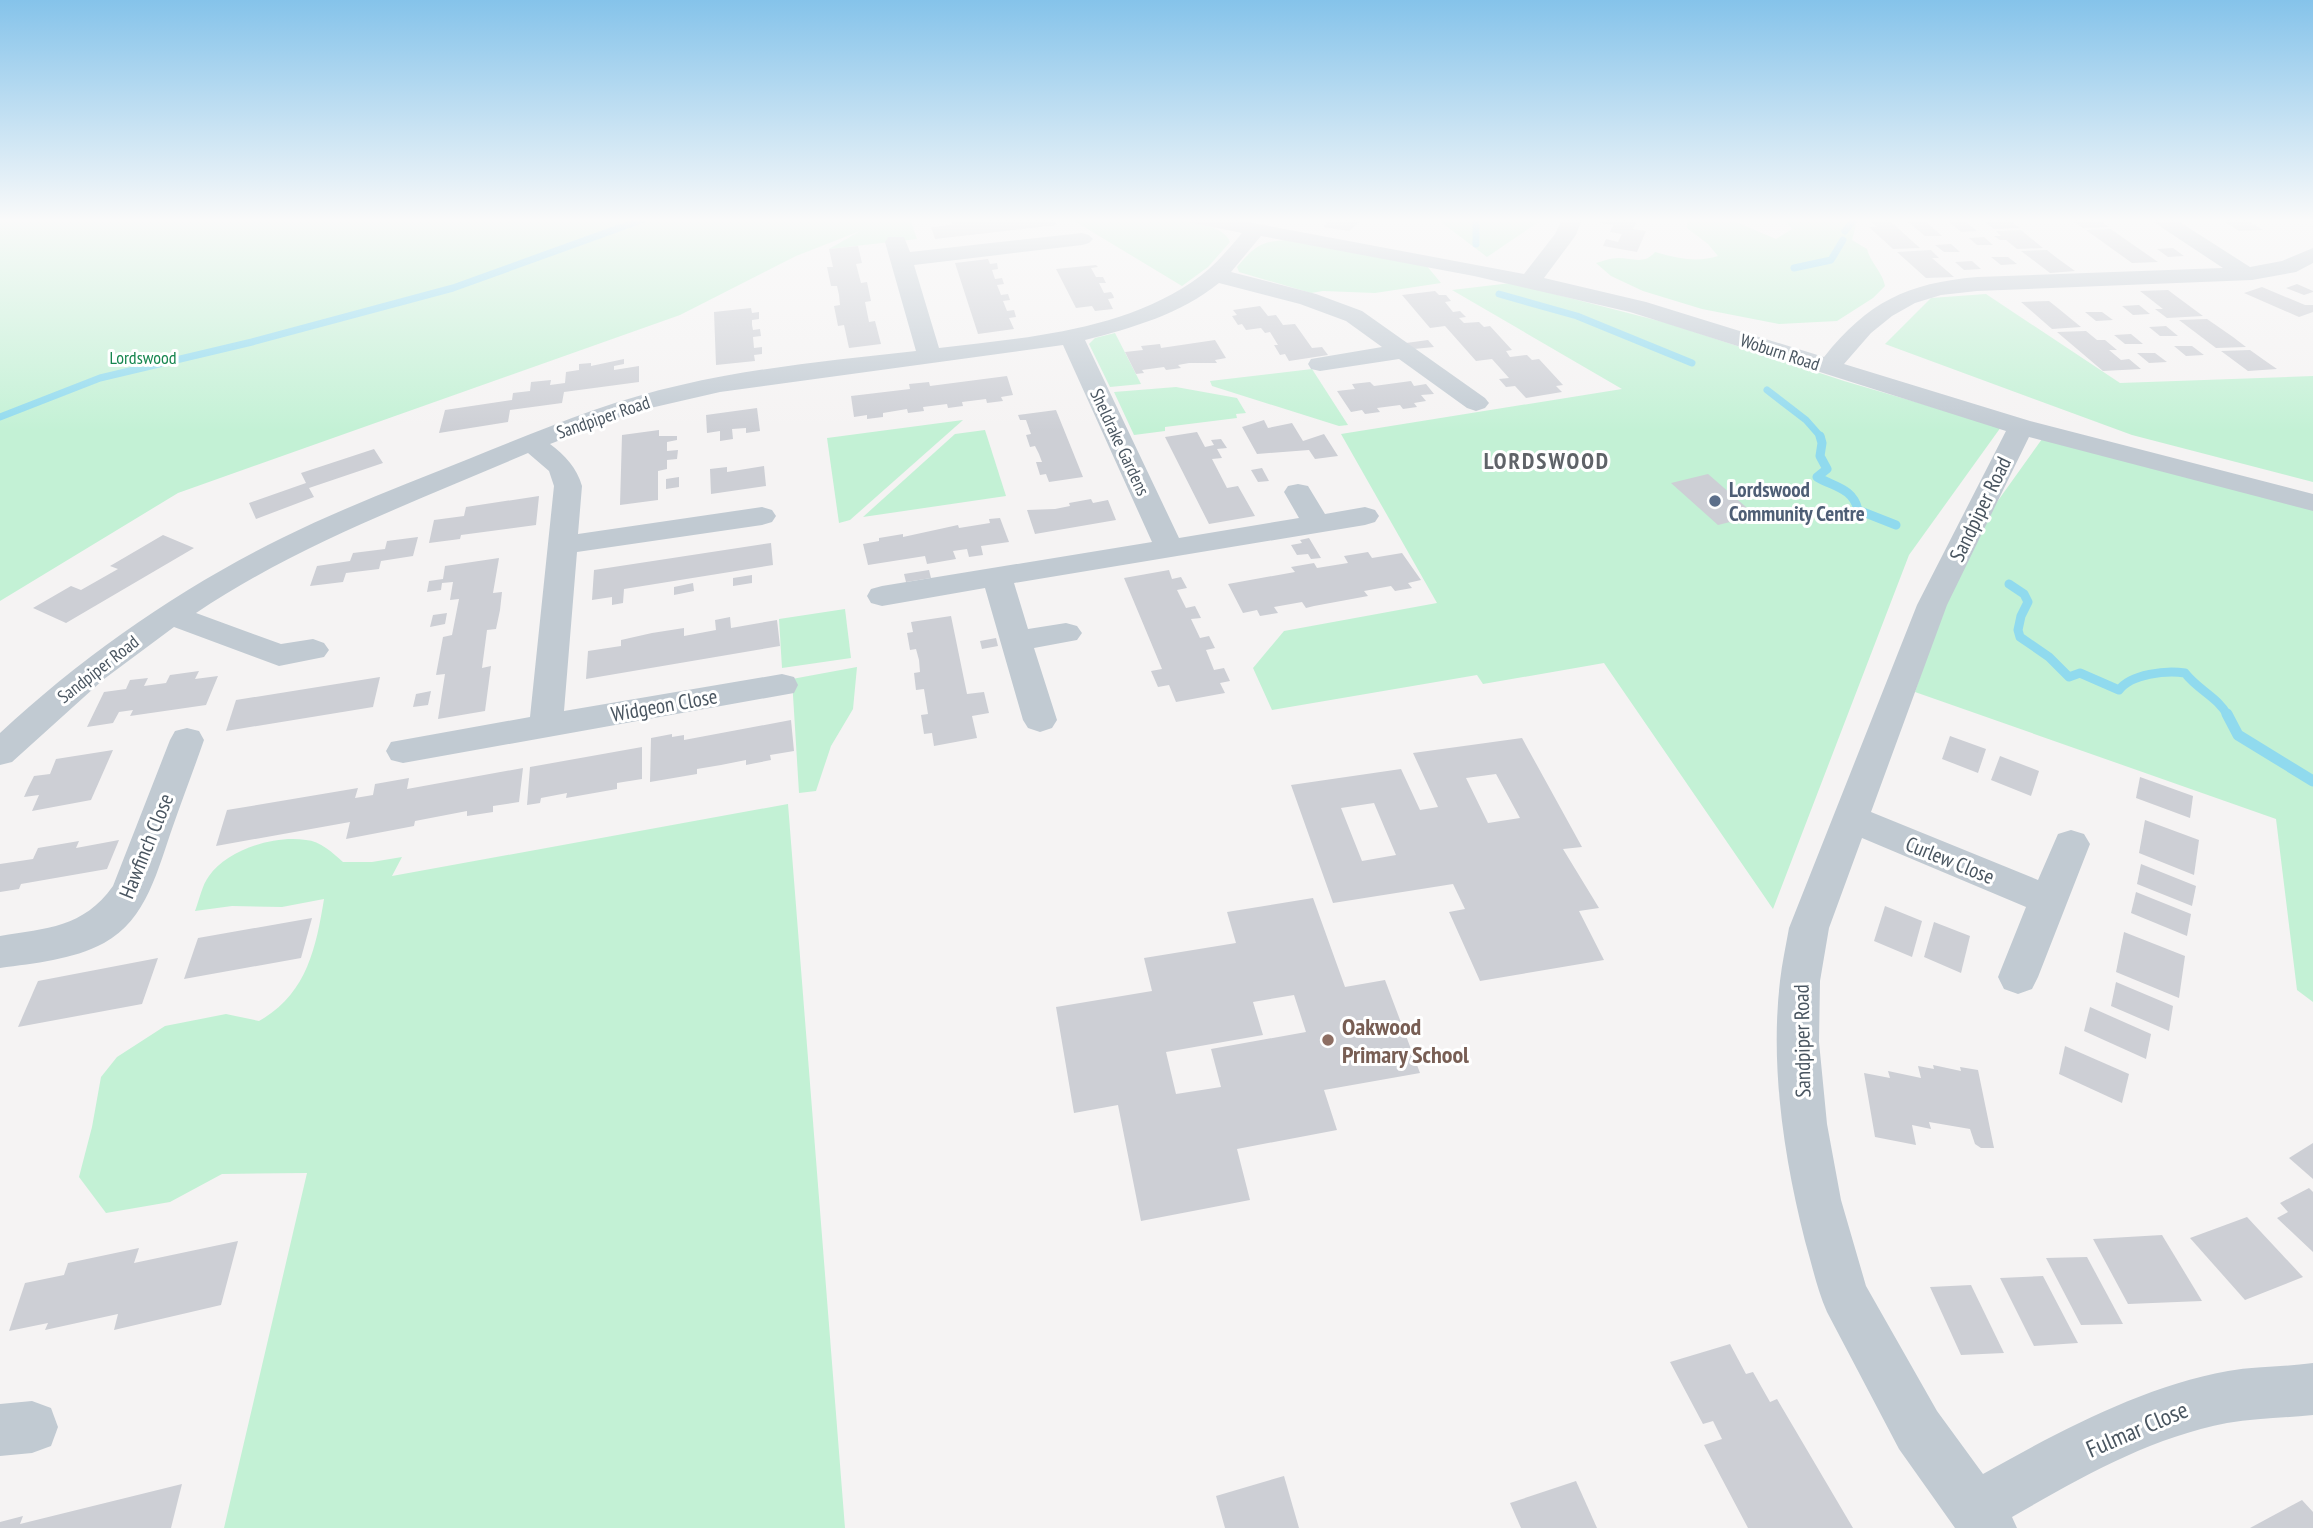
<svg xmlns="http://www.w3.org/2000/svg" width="2313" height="1528" font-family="'PT Sans Narrow',sans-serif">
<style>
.green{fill:#c3f1d5}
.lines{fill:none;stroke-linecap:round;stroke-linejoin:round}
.stream-far2{stroke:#90daee;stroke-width:7}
.stream-far1{stroke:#90daee;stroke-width:9}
.stream{stroke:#90daee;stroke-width:11}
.building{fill:#cdcfd5;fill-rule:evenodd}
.minor{fill:#c1cad2;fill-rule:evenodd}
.service-dot{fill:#5c6f8a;stroke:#fff;stroke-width:2.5}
.education-dot{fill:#8d6e63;stroke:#fff;stroke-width:2.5}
.labels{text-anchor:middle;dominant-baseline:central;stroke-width:6;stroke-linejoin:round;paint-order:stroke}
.far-street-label{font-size:18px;fill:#4a5661;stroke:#fff}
.far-park-label{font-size:18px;fill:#17864f;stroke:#fff}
.service-label{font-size:21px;font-weight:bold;fill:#4e5e75;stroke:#fff;text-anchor:start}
.street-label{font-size:21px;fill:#4a5661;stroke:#fff}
.far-district-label{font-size:23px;font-weight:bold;letter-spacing:2px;fill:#5f6368;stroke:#fff}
.near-education-label{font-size:24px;font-weight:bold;fill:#785e54;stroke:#fff;text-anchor:start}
.near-street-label{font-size:24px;fill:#4a5661;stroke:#fff}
</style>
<rect width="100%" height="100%" fill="#f5f3f3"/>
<g class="green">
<path d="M0,219h935l-24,2 6,18 -88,10 31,-18 -64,25 -116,59 -502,178 -178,108z"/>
<path d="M1071,219c30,0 148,-9 159,23l-22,25 -26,19z"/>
<path d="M1437,219h100l3,2 -53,36z"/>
<path d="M1687,219h42l47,20 16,-10 -8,-10h88l-15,2 -5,19 15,9c4,15 15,22 18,37l-12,12 -36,23 -58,3 -77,-15 -59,-18 -32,-15 -15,-13c7,-2 15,-5 22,-5 15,0 26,7 37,-6 20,6 42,11 63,4l-10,-12 -21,-16z"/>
<path d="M1289,240l137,25 15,18 -66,10 -52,-2 -12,2 -72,-21 -2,-5c18,-21 24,-26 52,-27z"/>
<path d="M1511,283l156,40 177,58 157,46 -92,128 -136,354 -169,-246 -121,21 -6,-9 -205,35 -19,-42 31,-37 153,-28 -96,-169 281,-45 -170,-99z"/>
<path d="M1986,294l134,89 193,-7v106l-181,-47 -247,-91 46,-46z"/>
<path d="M1115,333l26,51 -31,3 -21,-43 6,-6z"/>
<path d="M1312,369l36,56 -9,1 -127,-40 -2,-5z"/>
<path d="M1176,387l61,11 9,15 -10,1 1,4 -72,9v4l-31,4 -20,-43z"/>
<path d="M963,420l-113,100 -11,3 -12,-85z"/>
<path d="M985,430l21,66 -143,21 92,-83z"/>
<path d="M2042,439l271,71v492l-16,-12 -21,-171 -361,-127 47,-141z"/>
<path d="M845,609l6,49 -69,10 -3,-49z"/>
<path d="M857,667l-4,42 -22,37 -15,45 -17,2 -7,-114z"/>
<path d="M788,804l57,724h-621l83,-355 -85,1 -52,28 -64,11 -27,-36 13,-50 9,-50 16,-20 48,-31 61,-12 33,7c47,-26 57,-72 65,-122l-42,8 -50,-1 -37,5c4,-10 7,-26 14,-35 19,-27 66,-41 97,-36 14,1 27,13 37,22h29l30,-5 -10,19z"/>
</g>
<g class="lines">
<g class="stream-far2">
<path d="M1476,219v25"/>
<path d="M1845,231l9,-12"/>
<path d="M1794,268l37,-8 12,-20"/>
<path d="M1499,294l78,22 115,47"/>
<path d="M1767,390l39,30 15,17"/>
<path d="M0,417l100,-39 152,-36 201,-54 191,-69"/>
</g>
<g class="stream-far1">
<path d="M1820,436l2,7 -2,13 7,13 -10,8c17,10 36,11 41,33l38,15"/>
<path d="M2009,584l15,10 4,8 -7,14 -3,14 2,7 29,20 20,20 11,-4 39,17c12,-16 47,-20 66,-17 13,17 33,24 43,43"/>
</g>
<path class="stream" d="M2227,714l11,21 75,46"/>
</g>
<g class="building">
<path d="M1010,219h43l4,6 -122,14 -4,-12 21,-2 -1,-3z"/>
<path d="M1329,219h28l4,1 -12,11 -26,-4z"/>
<path d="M1603,219h35l-5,10 13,2 -9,21 -34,-6 3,-7 12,3 4,-8 -12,-2 3,-7 -13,-2z"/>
<path d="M1946,219h16l15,12 -16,1z"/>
<path d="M1975,219h32l13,9 -26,1 -10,-8z"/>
<path d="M2070,219h27l12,8 -26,1z"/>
<path d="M2220,219h25l18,11 -24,1z"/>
<path d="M1889,220l22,20 9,8 -27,1 -24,-22h8l-6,-6z"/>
<path d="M1925,221l17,15h-17l-17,-14z"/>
<path d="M2111,229l11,8 36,25 -26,1 -46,-33z"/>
<path d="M2021,230l22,18 -26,1 -11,-9h-6l-6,-4h7l-5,-5z"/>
<path d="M1984,237l9,8h-16l-8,-7z"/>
<path d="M1951,244l9,8h-16l-9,-7z"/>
<path d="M858,246l4,17 -6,1 5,19 6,-1 4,19 -6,1 4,20 6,-1 6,23 -32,4 -5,-23 -6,1 -4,-20 6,-1 -1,-10 -2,-9h-6l-4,-19h6l-4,-18z"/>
<path d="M2173,248l11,8 -16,1 -11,-8z"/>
<path d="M1931,250l8,8h-7l22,19 -28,1 -29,-26z"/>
<path d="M2047,250l10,8 18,13 -25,2 -29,-22z"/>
<path d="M1991,257h17l9,7 -16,1z"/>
<path d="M988,259l2,5 7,-1 1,6 -6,1 3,9 7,-1 2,6 -7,1 4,10 7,-1 2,6 -7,1 4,10 7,-1 2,7 -7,1 5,11 -36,5 -23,-71z"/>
<path d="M1972,261l9,8 -17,1 -9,-8z"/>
<path d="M1096,265l2,2 -7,1 5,9h7l3,6h-7l5,10 7,-1 2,3 1,3 -6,1 5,10 -18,2 -3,-5 -16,2 -20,-39z"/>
<path d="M2297,284l16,7v1l-9,3 -18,-7z"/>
<path d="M2262,287l43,18h8v7l-14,5 -55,-24z"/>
<path d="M2168,290l12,9 23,17 -36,2 -12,-9h8l-23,-18z"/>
<path d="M1435,291l4,4h7l5,6 -6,1 8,10 7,-1 6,6 -7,1 5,5 15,-1 5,5 6,-1 22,24 -6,1 4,6 17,-2 5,5 7,-1 24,26 -7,1 6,6 -36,6 -11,-12 -9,1 -7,-8 10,-1 -17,-19 -16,2 -31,-35 -15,2 -28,-33z"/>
<path d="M2049,301l10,8 22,18 -29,2 -31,-27z"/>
<path d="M2139,305l11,9 -17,1 -11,-9z"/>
<path d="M1260,306l8,10 8,-1 7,10 12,-1 17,24 10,-1 6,8 -39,6 -4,-7 -5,1 -6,-10h4l-8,-13 -5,1 -4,-5 -15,2 -4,-6 -4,1 -6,-9 5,-1 -4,-5z"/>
<path d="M751,308l1,5 7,-1v7l-7,1v5l1,5 7,-1 1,7 -8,1 1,11 8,-1v7l-8,1 1,6 -39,4 -2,-53z"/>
<path d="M2085,312h17l11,8 -17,1z"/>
<path d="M2207,319l26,18 13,10 -30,1 -37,-28z"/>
<path d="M2166,326l12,10h-18l-11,-9z"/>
<path d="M2086,331l11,9h8l12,10h-8l12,10 8,-1 12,10 -38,2 -46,-39z"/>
<path d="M2131,334l12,10h-18l-11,-9z"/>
<path d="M1215,340l11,18 -11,2 2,3h-28l-11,2 3,3 -7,1 -8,1 -2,-3 -22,3 2,3 -8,1 -11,-22 18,-2 -2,-4 19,-2 1,4z"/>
<path d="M1428,340l6,7 -20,2 -8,-6z"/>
<path d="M2174,346h18l12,9 -18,1z"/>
<path d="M2250,350l14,10 13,9 -29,2 -27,-20z"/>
<path d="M2137,353h18l12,9 -18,1z"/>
<path d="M624,359v5l-10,2v4l25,-4v16l-75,10 -2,11 -52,7 -2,12 -69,11 6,-23 67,-10 1,-7 17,-2 1,-9 20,-2 -1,5 15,-2 1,-11 13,-2v-6l12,-1v3z"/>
<path d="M1007,376l6,19 -12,2 2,4 -16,2 -1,-4 -24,3 1,4 -15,2 -1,-4 -24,3 1,4 -16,2 -1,-4 -24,4v4l-16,2v-4l-13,2 -3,-21 59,-7 -1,-5 20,-2 1,4z"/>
<path d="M1411,381l3,5 12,-2 8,10 -13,1 5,6 -12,2 3,4 -14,2 -3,-4 -23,3 3,4 -15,2 -3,-4 -11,2 -14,-21 18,-2 -3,-5 18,-2 4,4z"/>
<path d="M757,408l3,23 -14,2v-5l-14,1 1,10 -13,2v-10l-13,2 -1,-18z"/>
<path d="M1056,410l27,67 -34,5 -3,-8 -6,1 -4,-13h6l-3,-8 -4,-8 -5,1 -4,-12 5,-1 -5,-14h-6l-2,-5z"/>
<path d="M1264,420l4,8 24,-5 11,18 21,-7 14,22 -23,3 -6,-9 -52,4 -15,-27z"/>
<path d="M659,430v6h18v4l-10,2v9l11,-1 -1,9 -10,1v9l-9,2v29l-38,5 2,-70z"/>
<path d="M1197,432l8,15 9,-2 -3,-5 10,-1 6,9 -10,1 5,9 -10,1 15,29 11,-2 17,30 -46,8 -44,-87z"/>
<path d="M374,449l9,14 -74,25 5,9 -58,22 -7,-16 57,-20 -5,-10z"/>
<path d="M764,466l2,20 -55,8 -1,-25 17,-2v5z"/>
<path d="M1262,468l7,13 -11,1 -7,-12z"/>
<path d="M1708,474l53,46 -19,4 -4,-4 -20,5 -47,-42z"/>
<path d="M679,477v10l-13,2v-10z"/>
<path d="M539,496l-3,29 -75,10 -1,4 -31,4 5,-23 30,-4 2,-9z"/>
<path d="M1091,499l2,4 15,-3 8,20 -81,14 -8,-24 28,-1 15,-3 -1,-3z"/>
<path d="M1000,518l9,24 -28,4 2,9 -14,2 -2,-8 -14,2 3,8 -29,5 -2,-8 -57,9 -5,-21 16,-3v-3l24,-4v3l55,-12 1,3 31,-5 -1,-4z"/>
<path d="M163,535l31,13 -128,75 -33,-15 38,-22 10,4 37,-21 -8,-3z"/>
<path d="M418,537l-5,19 -32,5 -2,8 -33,4 -3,9 -33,4 7,-20 33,-5 3,-8 32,-4 2,-8z"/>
<path d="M1309,538l12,20 -10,1 -3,-5 -11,1 -6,-10 11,-2 -2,-3z"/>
<path d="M771,543l2,22 -149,24 -1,14 -11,2v-8l-20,3 2,-30z"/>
<path d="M1368,552l4,6 30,-5 19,27 -13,3 4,5 -17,3 -4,-5 -27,5 4,5 -54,10 -8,2 -4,-6 -28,5 4,6 -18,3 -3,-6 -14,3 -15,-29 67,-12 -4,-5 23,-4 3,5 31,-5 -4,-7z"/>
<path d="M499,558l-6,35 9,-1 -2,18 -4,19 -9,1 -5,38 9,-2 -6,45 -47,8 7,-45 -9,1 7,-38 9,-2 7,-36 -9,1 3,-18 -11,1 -1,7 -14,2 2,-11 14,-2 2,-13z"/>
<path d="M929,570l2,8 -25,4 -2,-8z"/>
<path d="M1169,570l3,9 9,-2 6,11 -10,2 9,18 9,-2 6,12 -10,1 9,19 9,-2 6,12 -9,2 8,20 10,-2 6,13 -10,2 5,10 -49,9 -7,-17 -11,2 -7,-16 11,-2 -38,-91z"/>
<path d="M752,575v8l-19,3v-8z"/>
<path d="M693,583l1,8 -20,4v-8z"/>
<path d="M447,613l-2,11 -15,3 3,-12z"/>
<path d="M951,616l16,78 17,-2 5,21 -17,3 5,22 -43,8 -2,-13 -8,1 -3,-19 7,-1 -4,-25 -8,1 -2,-17 6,-1 -1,-12 -3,-11 -6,1 -3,-17 6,-1 -2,-10z"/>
<path d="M730,617l1,11 46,-8 3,26 -194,33 2,-28 33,-5v-6l31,-7 32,-5v8l32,-6 -1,-10z"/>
<path d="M996,638l2,8 -16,3 -2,-8z"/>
<path d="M199,671l-4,8 23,-3 -12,29 -76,11 3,-6 -14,2 -6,11 -26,4 17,-35 22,-3 4,-9 18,-2 -4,8 22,-3 4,-8z"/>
<path d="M380,677l-7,30 -147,24 10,-31z"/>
<path d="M431,691l-3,14 -15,2 3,-13z"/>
<path d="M791,720l3,31 -24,4 1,5 -25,5v-5l-25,5 -24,4v5l-47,8 1,-44 21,-4v3l12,-2v5z"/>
<path d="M1950,736l36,13 -8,24 -36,-14z"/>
<path d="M1522,738l60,109 -19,2 36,59 -20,3 25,49 -124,21 -31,-69 16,-3 -12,-25 -120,19 -42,-118 110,-16 19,41 18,-3 -25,-54zM1496,774l24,44 -32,5 -22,-45zM1374,803l22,52 -34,6 -21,-53z"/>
<path d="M642,747v32l-25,4v6l-51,9 1,-5 -26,5 -1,5 -13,2 3,-38z"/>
<path d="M113,750l-22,50 -59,11 7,-16 -15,2 4,-9 6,-12 16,-2 6,-15z"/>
<path d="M2000,756l39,15 -8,25 -40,-16z"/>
<path d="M523,768l-4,34 -26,4v6l-26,4v-5l-52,10 -1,5 -68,13 4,-17 -134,24 11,-36 131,-22 -3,10 18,-3 2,-11 34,-6 -2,11z"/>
<path d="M2140,777l53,19 -3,22 -54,-20z"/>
<path d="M2145,820l54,20 -5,35 -55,-22z"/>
<path d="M119,840l-12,29 -86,15 -2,5 -19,3v-28l33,-5 5,-11 41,-7 -3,7z"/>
<path d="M2141,864l55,22 -4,20 -55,-22z"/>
<path d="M2136,892l55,22 -4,22 -56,-23z"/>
<path d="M1313,898l32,89 40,-7 35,93 -96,17 13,40 -100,19 13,51 -109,21 -23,-116 -44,8 -18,-106 96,-16 -8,-33 92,-15 -9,-31zM1294,995l12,37 -95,17 10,38 -45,7 -10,-42 97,-17 -10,-33z"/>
<path d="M1885,906l37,15 -10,36 -38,-16z"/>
<path d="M312,918l-11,40 -117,21 14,-41z"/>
<path d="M1934,922l36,14 -9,37 -37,-16z"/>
<path d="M2124,932l61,24 -6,42 -63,-26z"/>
<path d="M158,958l-16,46 -124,23 20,-46z"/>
<path d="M2116,982l57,24 -4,25 -58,-25z"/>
<path d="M2090,1007l61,27 -5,25 -62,-28z"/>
<path d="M2065,1046l64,28 -7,29 -63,-29z"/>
<path d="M1933,1065l28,6 -1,-4 18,3 16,78h-13l-6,-4 -5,-15 -41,-7 2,7 -19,-4 4,20 -41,-8 -11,-64 26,5 -2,-7 33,7 -3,-12 16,3z"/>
<path d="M2313,1143v36l-24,-21z"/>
<path d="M2309,1188l4,4v60l-36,-34 11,-6 -8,-9z"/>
<path d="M2247,1217l56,60 -58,23 -55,-62z"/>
<path d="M2162,1235l40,66 -74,3 -35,-65z"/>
<path d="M238,1241l-17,64 -107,25 4,-16 -73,16 3,-7 -39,8 16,-48 39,-8 4,-12 71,-15 -5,15z"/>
<path d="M2087,1257l36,67 -42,1 -35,-67z"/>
<path d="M2043,1276l35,67 -44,3 -34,-68z"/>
<path d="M1971,1285l33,68 -43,2 -31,-68z"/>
<path d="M1730,1344l16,30 7,-2 17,30 7,-3 76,129h-105l-44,-83 18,-6 -9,-18 -10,3 -33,-62z"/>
<path d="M1284,1476l15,52h-74l-9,-32z"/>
<path d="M1576,1481l21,47h-76l-11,-25z"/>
<path d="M182,1484l-11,44h-171v-6l23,-6 -3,8z"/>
<path d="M2302,1500l11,12v16h-63z"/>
</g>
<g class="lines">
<g class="minor">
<path d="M1190,219h42l292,55 31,-40 7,-15h20l-6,16 -32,43 102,24 178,55c44,-55 83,-74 153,-80l246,-9 -68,-45 -3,-4h23l75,48 32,-6 31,-13v15l-17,9 -44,8 -275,11 -36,4 -26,8 -23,13 -21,17 -27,31 186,57 283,73v17l-284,-74 -82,168 -76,207 167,68 20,-46 13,-4 13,4 6,10 -52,133 -6,12 -14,5 -14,-5 -6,-12 28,-70 -164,-69 -33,90 -9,53 -1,61 8,82 14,76 25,86 71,125 46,63c77,-43 158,-87 245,-103 28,-5 57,-4 85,-8v52c-28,3 -57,3 -86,8 -78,15 -147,55 -215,94l5,11h-62l-56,-79 -72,-137c-10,-23 -15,-47 -22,-71 -21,-83 -35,-175 -25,-260 2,-18 6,-36 9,-53l128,-323 89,-174 -376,-119 -156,-36 -213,-40 -30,36 85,22 46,17 123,87 4,5 -4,5 -9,3 -9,-3 -68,-49 -79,12 -9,-2 -3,-5 3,-5 71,-12 -36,-26 -46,-17 -81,-21c-38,31 -87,45 -134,57l94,198 120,-20 -15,-26 4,-6 10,-2 10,2 17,28 40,-7 10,3 4,6 -4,6 -10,3 -351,58 14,46 38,-6 11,3 5,7 -5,7 -43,8 23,72 -5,8 -12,4 -12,-4 -5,-8 -38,-132 -103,18 -11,-3 -4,-7 4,-7 11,-3 270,-44 -89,-197 -343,47 -87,20 -83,32c15,11 27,24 32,42l-4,48 184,-27 10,3 4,6 -4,6 -10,3 -185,27 -13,159 218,-37 12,3 4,8 -4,8 -391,70 -12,-3 -5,-9 5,-9 139,-25 24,-231 -5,-15 -21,-18c-113,49 -229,91 -332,160l85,31 32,-5 11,4 5,7 -5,7 -45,9 -105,-39 -70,52 -92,83 -12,3v-32c84,-78 179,-144 282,-195 61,-30 126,-55 189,-80 70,-28 137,-57 210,-73 77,-18 156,-25 235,-34l-31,-109 3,-5h16l6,15 172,-19 7,2 4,4 -4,4 -7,2 -168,20 25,83c85,-10 181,-17 253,-66 20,-13 35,-31 50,-49l-49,-10z"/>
<path d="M187,728l12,3 5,9c-10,29 -21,57 -31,86 -15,42 -26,94 -69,117 -32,17 -69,20 -104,25v-32c47,-8 83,-8 113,-50l57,-146 5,-9z"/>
<path d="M32,1401l19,7 7,19 -7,19 -19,7 -32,3v-52z"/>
</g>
</g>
<linearGradient id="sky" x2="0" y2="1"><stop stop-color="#85c3ea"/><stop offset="0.51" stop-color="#fafafa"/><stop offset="1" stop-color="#fafafa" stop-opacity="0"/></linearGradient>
<rect width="2313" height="432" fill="url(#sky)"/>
<circle class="service-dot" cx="1715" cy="501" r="7"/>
<circle class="education-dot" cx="1328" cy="1040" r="7"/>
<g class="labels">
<g class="far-street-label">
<text transform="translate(1780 352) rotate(18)">Woburn Road</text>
<text transform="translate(603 417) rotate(-19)">Sandpiper Road</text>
<text transform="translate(1120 442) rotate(65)">Sheldrake Gardens</text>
<text transform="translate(98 669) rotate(-38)">Sandpiper Road</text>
</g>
<g class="far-park-label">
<text x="143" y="357">Lordswood</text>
</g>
<g class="service-label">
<text x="1729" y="489">Lordswood<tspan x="1729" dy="24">Community Centre</tspan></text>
</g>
<g class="street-label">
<text transform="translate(1980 509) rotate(-64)">Sandpiper Road</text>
<text transform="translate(664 705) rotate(-10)">Widgeon Close</text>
<text transform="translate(146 846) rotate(-68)">Hawfinch Close</text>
<text transform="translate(1950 860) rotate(22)">Curlew Close</text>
<text transform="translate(1802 1041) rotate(-91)">Sandpiper Road</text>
</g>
<g class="far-district-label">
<text x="1547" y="460">LORDSWOOD</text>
</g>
<g class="near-education-label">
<text x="1342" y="1026">Oakwood<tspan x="1342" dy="28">Primary School</tspan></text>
</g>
<g class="near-street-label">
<text transform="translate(2137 1429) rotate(-23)">Fulmar Close</text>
</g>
</g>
</svg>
